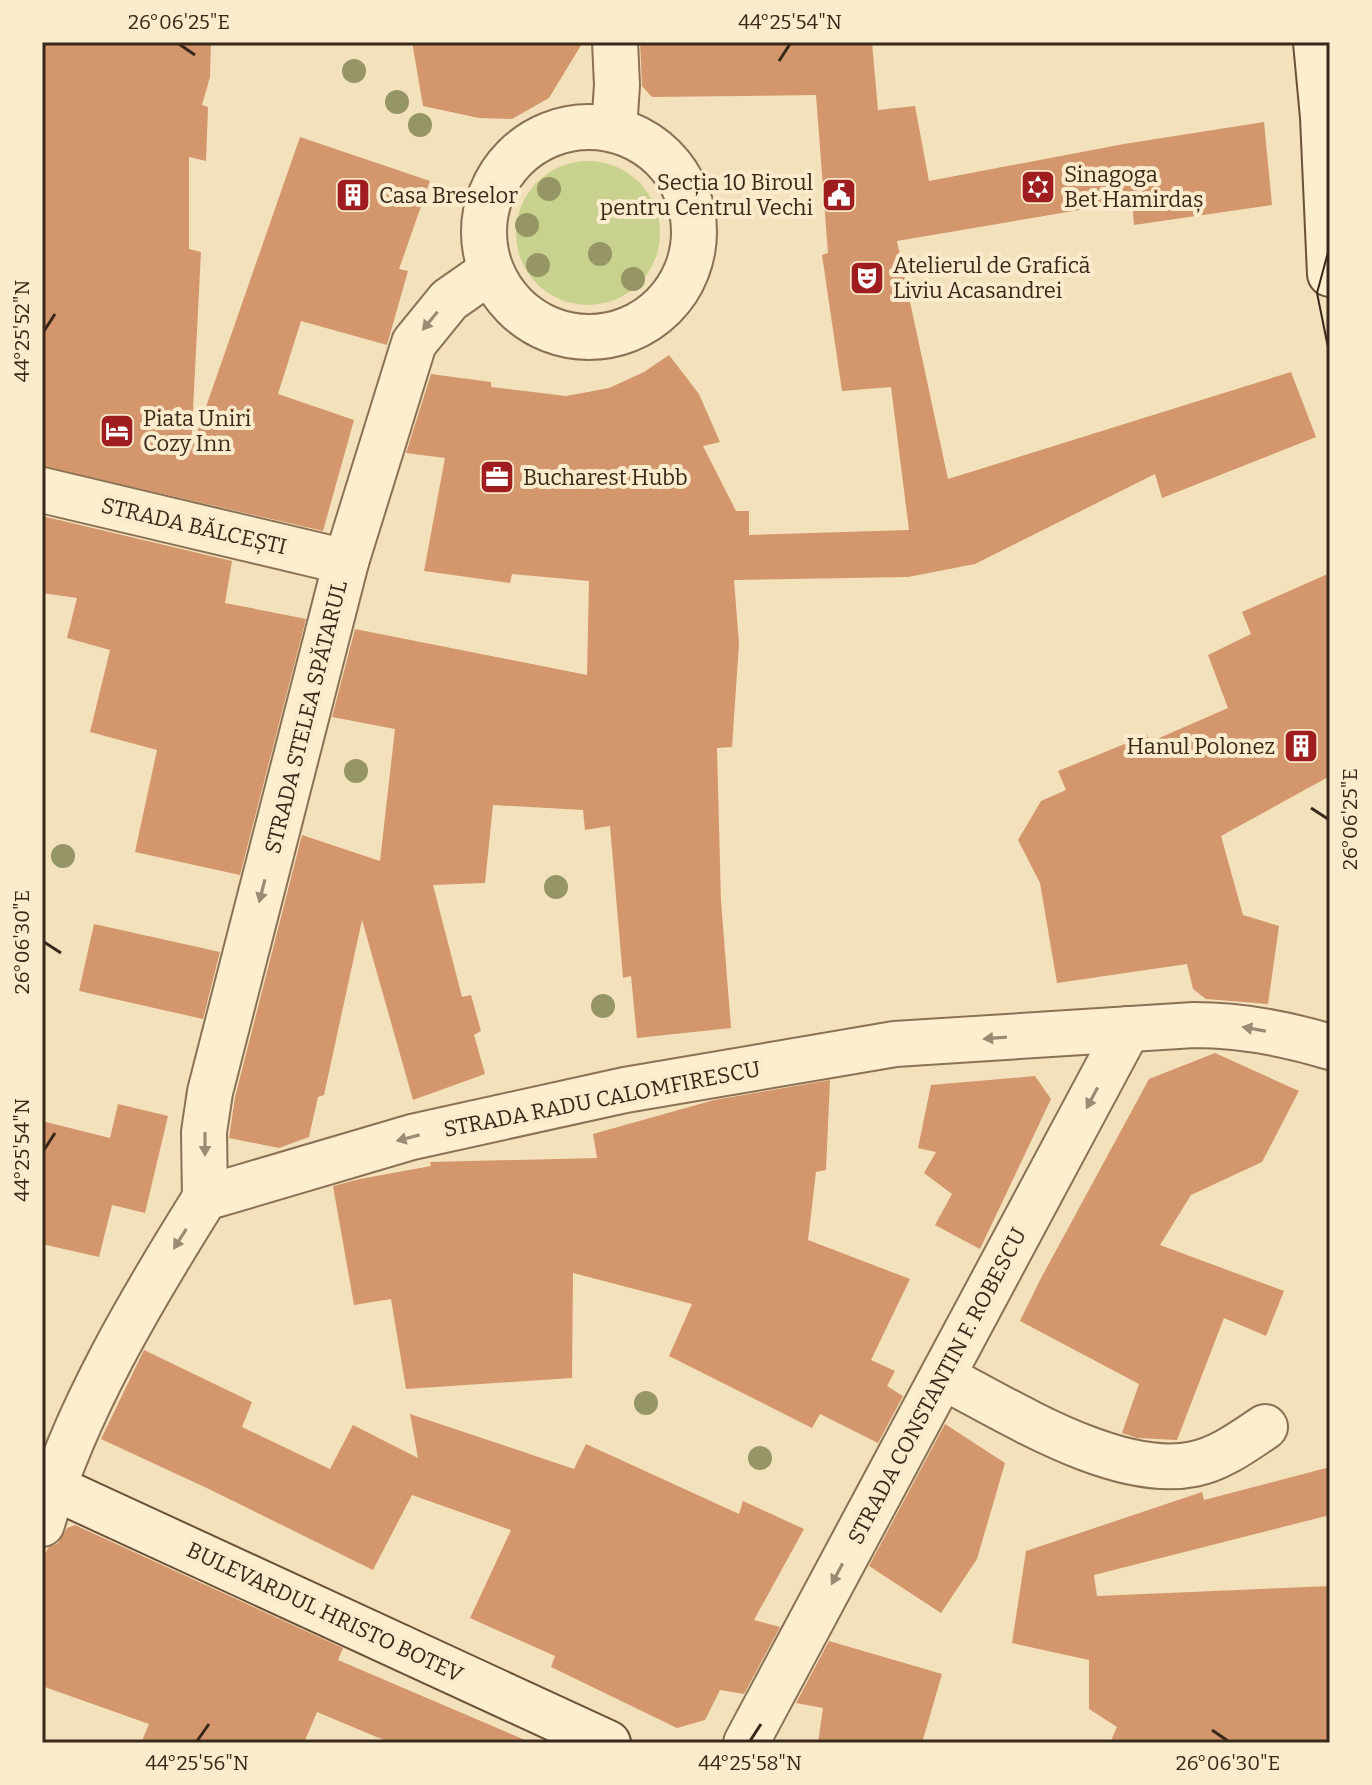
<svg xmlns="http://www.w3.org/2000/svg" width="1372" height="1785" font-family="Bitter,serif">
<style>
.green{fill:#c9d18e}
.building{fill:#d4976d}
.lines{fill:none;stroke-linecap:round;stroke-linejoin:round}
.street-casing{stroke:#8b7153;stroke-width:48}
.secondary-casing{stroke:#6c5137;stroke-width:48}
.street{stroke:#fceecf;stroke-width:44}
.secondary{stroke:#fceecf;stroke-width:44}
.tram{stroke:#38281a;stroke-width:2}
.tree{fill:#959565}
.oneway{fill:#9a8b74}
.ticks{fill:none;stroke:#38281a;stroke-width:3}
.labels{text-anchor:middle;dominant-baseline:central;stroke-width:8;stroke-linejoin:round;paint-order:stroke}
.poi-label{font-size:22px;fill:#38281a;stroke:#f9ebcb;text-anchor:start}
.street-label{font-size:22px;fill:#38281a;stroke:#f9ebcb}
.neatline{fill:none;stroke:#38281a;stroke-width:3}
.ticks-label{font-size:20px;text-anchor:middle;fill:#38281a}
</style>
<rect width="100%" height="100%" fill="#f2e1bb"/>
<circle class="green" cx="588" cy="233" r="72"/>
<g class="building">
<path d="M42,42h169l-1,35 -8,28 6,2 -2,54 -17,-4v92l12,3 -10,198 109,-313 130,44 -31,88 9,2 -21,74 -86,-24 -23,73 76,26 -31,111 -281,-65z"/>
<path d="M412,42h171l-34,56 -37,21 -33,-1 -56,-12z"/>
<path d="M640,42h232l6,68 37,-4 14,75 195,-37 140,-22 8,83 -138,20 -2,-24 -235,40 51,238 343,-107 25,65 -154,61 -7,-24 -180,90 -67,13 -174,3 5,64 -7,103 -15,1 4,153 10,127 -94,10 -6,-62 -8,2 -13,-152 -25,4 -2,-20 -90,-5 -8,78 -52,2 29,112 9,-2 10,36 -7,4 11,39 -72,26 -51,-180 -38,175 -6,2 -9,40 -30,11 -50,-10 6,-41 67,-262 78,26 15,-132 -63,-12 23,-88 232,46 2,-94 -77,-7 -2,9 -86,-12 21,-113 -39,-5 25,-79 60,8v5l75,9 43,-8 35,-16 25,-17 30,39 21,48 -17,4 33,65h13v24l160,-5 -18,-143 -49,4 -20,-136 6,-2 -12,-158 -164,2 -10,-11z"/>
<path d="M42,516l190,45 -7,42 81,16 -66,256 -105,-23 22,-102 -67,-18 20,-82 -43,-12 10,-40 -35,-5z"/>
<path d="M1330,573v203l-109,60 22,79 36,11 -11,78 -62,-5 -13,-10 -6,-25 -130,19 -17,-100 -22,-43 23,-39 25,-11 -8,-19 89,-36 3,7 78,-34 -20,-53 43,-21 -9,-22z"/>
<path d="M94,924l126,28 -17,67 -124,-28z"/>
<path d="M1215,1053l84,38 -37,71 -71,33 -31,50 124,46 -18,45 -42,-18 -47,122 -40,-2 -15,-5 17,-49 -119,-63 20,-41 109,-201z"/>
<path d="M1035,1076l16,23 -71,150 -45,-24 17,-31 -28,-21 12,-21 -18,-4 13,-63z"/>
<path d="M830,1080l-4,90 -10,2 -8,68 102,39 -39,81 24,11 -8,15 16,10 -25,47 -58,-29 -8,14 -143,-72 23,-52 -119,-31 -1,105 -166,11 -15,-90 -37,6 -21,-119 27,-7 71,-13 -1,-4 167,-4 -4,-24 121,-34z"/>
<path d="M118,1104l50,12 -23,97 -33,-8 -13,52 -57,-13v-123l68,17z"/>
<path d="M144,1350l108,52 -10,25 88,42 23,-44 65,33 -8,-44 164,55 12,-25 153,70 4,-13 61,28 -50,91 26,7 -36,67 -24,-4 -15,30 -28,8 -126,-61 4,-11 -85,-38 41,-88 -99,-35 -39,75 -162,-80 -110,-51z"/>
<path d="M945,1424l60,39 -28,96 -36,54 -72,-47z"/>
<path d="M1330,1467v48l-236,60 3,21 233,-10v157h-220l7,-16 -28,-18v-49l-77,-17 14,-92 176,-59 2,8z"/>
<path d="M75,1525l268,123 -5,12 194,83h-141l-74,-31 -13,31h-163l8,-19 -107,-38v-126l6,-12 10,-5 9,-15z"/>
<path d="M829,1641l113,33 -20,69h-104l5,-35 -27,-5z"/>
</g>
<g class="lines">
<g class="street-casing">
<g id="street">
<circle cx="589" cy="232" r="105"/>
<path d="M614,129l3,-44 -2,-43"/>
<path d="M42,490l304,72"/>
<path d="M205,1198l-1,-66 6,-40 136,-530 68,-219 35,-43 40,-28"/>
<path d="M943,1377c68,35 174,103 251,87 26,-5 50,-23 71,-37"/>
<path d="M42,1524c32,-112 101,-227 163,-326l207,-61 213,-47 270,-46 299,-19c47,0 90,8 136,22"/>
<path d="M746,1743l382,-714"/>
</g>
</g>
<g class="secondary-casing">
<g id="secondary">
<path d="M1316,42l7,75 7,157"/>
<path d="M42,1482l566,261"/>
</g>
</g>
<use href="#street" class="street"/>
<use href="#secondary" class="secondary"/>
<path class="tram" d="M1330,245l-13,48 13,64"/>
</g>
<g class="tree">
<circle cx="354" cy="71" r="12"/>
<circle cx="397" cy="102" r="12"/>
<circle cx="420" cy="125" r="12"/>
<circle cx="549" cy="189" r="12"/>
<circle cx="527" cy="225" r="12"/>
<circle cx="600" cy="254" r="12"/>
<circle cx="538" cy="265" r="12"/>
<circle cx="633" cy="279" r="12"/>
<circle cx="356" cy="771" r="12"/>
<circle cx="63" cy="856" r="12"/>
<circle cx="556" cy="887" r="12"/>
<circle cx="603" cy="1006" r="12"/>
<circle cx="646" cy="1403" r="12"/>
<circle cx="760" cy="1458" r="12"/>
</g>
<defs><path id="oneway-solid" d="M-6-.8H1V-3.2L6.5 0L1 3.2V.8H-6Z" transform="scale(2)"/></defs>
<g class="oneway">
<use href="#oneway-solid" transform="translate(430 321) rotate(129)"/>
<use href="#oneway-solid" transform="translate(262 891) rotate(104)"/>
<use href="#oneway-solid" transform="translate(1254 1029) rotate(-170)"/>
<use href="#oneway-solid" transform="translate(995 1038) rotate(176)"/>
<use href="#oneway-solid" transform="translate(1092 1098) rotate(118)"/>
<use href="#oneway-solid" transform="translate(408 1138) rotate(165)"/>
<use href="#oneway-solid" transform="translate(205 1144) rotate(90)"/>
<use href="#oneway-solid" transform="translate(180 1239) rotate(122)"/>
<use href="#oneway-solid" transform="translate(837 1574) rotate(118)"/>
</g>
<path class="ticks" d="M179,44l16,11M779,61l11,-17M44,331l11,-17M1311,808l17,11M44,942l17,11M44,1150l11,-17M1212,1730l16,11M197,1741l12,-17M750,1741l11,-17"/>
<defs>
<g id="synagogue-square" transform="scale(1.8)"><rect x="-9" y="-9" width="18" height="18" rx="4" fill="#a01d1f" stroke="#f9ebcb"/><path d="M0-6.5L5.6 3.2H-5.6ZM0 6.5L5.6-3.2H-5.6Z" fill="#fff"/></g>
<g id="building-square" transform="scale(1.8)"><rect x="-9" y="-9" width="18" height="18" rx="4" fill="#a01d1f" stroke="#f9ebcb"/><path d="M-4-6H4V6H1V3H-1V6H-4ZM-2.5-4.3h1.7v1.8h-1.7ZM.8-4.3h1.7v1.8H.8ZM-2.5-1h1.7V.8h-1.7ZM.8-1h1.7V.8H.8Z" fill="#fff"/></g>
<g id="civic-square" transform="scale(1.8)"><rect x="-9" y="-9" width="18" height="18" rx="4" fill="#a01d1f" stroke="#f9ebcb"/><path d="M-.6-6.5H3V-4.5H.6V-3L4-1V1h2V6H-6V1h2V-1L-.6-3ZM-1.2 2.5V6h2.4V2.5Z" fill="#fff"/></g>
<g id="theatre-square" transform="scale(1.8)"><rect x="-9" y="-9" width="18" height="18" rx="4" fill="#a01d1f" stroke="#f9ebcb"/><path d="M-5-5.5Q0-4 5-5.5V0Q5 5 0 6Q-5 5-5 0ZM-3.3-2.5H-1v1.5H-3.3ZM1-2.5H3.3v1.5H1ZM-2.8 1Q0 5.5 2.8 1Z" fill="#fff"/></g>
<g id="hotel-square" transform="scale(1.8)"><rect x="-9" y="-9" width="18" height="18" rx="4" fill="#a01d1f" stroke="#f9ebcb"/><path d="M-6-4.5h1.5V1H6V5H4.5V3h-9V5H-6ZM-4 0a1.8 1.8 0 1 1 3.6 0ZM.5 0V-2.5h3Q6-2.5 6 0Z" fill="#fff"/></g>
<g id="office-square" transform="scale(1.8)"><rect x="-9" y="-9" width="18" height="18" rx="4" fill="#a01d1f" stroke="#f9ebcb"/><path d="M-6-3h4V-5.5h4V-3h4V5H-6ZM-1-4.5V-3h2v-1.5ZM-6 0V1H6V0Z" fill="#fff"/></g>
</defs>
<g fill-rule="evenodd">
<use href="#synagogue-square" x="1038" y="187"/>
<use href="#building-square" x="353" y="195"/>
<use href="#civic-square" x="839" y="195"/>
<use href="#theatre-square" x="867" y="278"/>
<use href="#hotel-square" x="117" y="431"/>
<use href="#office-square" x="497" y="477"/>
<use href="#building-square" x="1301" y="746"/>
</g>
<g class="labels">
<g class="poi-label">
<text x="1064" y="174">Sinagoga<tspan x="1064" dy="25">Bet Hamirdaș</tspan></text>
<text x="813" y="182" text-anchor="end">Secția 10 Biroul<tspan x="813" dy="25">pentru Centrul Vechi</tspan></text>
<text x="379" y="195">Casa Breselor</text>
<text x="893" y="265">Atelierul de Grafică<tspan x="893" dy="25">Liviu Acasandrei</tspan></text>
<text x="143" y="418">Piata Uniri<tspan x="143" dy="25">Cozy Inn</tspan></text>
<text x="523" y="477">Bucharest Hubb</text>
<text x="1275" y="746" text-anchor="end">Hanul Polonez</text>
</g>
<g class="street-label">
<text transform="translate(194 526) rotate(13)">STRADA BĂLCEȘTI</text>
<text transform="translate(306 717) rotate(-76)">STRADA STELEA SPĂTARUL</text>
<text transform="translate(602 1099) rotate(-11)">STRADA RADU CALOMFIRESCU</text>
<text transform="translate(937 1386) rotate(-62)">STRADA CONSTANTIN F. ROBESCU</text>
<text transform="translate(325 1612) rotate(25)">BULEVARDUL HRISTO BOTEV</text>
</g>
</g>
<rect width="1372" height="1785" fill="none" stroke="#f9ebcb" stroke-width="88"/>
<rect x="44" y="44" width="1284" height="1697" class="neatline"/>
<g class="ticks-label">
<text x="179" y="29">26°06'25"E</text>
<text x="790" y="29">44°25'54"N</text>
<text transform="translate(22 331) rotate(-90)" y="7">44°25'52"N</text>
<text transform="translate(1350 819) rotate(-90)" y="7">26°06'25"E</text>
<text transform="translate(22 942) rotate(-90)" y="7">26°06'30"E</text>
<text transform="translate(22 1150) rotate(-90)" y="7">44°25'54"N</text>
<text x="197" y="1770">44°25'56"N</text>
<text x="750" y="1770">44°25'58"N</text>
<text x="1228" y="1770">26°06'30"E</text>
</g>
</svg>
